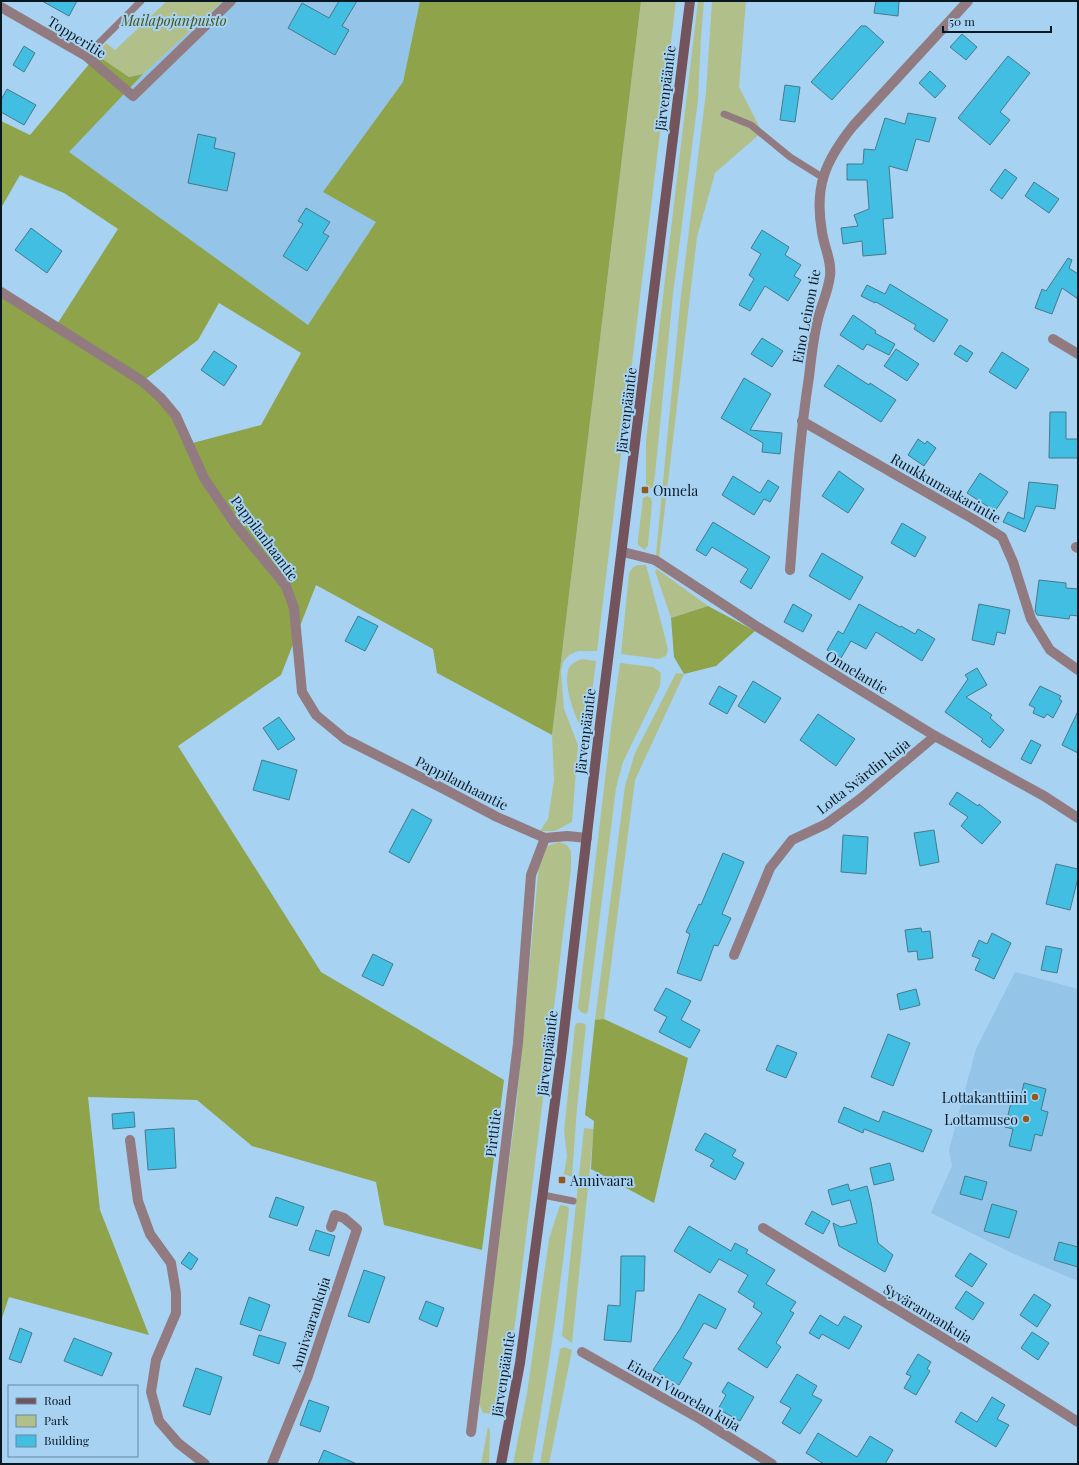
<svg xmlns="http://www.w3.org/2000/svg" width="1079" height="1465" font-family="'Playfair Display',serif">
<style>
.built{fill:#94c4e7}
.green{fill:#b1c08b}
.forest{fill:#8ea34a;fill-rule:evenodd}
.building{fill:#41bee1;stroke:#457a8b}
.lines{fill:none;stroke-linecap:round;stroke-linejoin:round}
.lane{stroke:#917b80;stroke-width:7}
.street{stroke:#917b80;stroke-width:10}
.secondary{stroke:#73545d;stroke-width:10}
.poi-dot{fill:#95581b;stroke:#a8d2f2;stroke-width:1.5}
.labels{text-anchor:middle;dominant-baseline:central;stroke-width:4;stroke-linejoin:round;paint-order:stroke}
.park-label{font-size:14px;font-style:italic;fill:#445210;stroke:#a8d2f2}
.street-label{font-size:14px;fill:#081823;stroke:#a8d2f2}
.poi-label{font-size:14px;fill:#081823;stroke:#a8d2f2;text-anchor:start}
</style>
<rect width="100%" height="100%" fill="#a8d2f2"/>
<g class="built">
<path d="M223,1h197l-17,81 -79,110 53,30 -69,103 -240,-173 75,-78z"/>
<path d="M1015,972l63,17v292l-64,-27 -83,-41 21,-47 -3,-16 27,-101z"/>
</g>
<g class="green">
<path d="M167,1h56l-80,73 -14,3 -28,-19 -1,-7 6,-8 9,7z"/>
<path d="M641,1h35l-79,650h-19l-9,4 -6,7 -2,10 3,37 14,36 -6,77 -17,9h-15l8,-12 6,-39 -2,-45z"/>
<path d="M698,1h6l-3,36 -3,63 -25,194 -18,181 -2,12 -3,2 -4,-1v-48z"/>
<path d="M712,1h34l-7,86 23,45 -47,41 -18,64 -38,321 -3,-4 25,-259 25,-203z"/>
<path d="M647,496l4,2 1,5 -4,42 -3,5 -7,-5v-5l5,-42z"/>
<path d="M638,565h8l19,72 3,13 -2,6 -7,3 -38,-5 8,-81 4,-6z"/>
<path d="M657,569l51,37 -37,12 -16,-47z"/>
<path d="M582,659l14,2 -4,32 -10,37c-7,-13 -20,-47 -13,-62 3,-5 8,-7 13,-9z"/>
<path d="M620,663l33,4 8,6 -1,13 -37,76 -7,26 -28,223 -2,3 -5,-2 -3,-4 34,-288z"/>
<path d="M676,673l8,1 -49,106 -31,239 -9,1 30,-234 10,-33z"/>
<path d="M559,842l8,3 4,6v18l-54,441 -8,52 -16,52 -10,-1 -4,-9 3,-41 34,-253 23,-246 8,-18z"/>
<path d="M577,1023h6l3,2 -9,83 -5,69 -8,-3 3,-18 -3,-25 11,-105z"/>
<path d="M584,1128l10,1 -22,214 -10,-7z"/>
<path d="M560,1205l7,1 2,3c-9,86 -22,170 -37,255h-19l14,-71 22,-154z"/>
<path d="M564,1347l8,3 -23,114h-9l20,-115z"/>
<path d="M488,1427l2,3 -1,34h-8z"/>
</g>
<g class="forest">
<path d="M420,1h221l-89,734 -115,-62 -4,-24 -117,-64 -35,90 -103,71 143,226 183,108 -22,170 -98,-25 -8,-43 -124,-36 -55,-46 -109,-3 12,113 49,125 -140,-38 -8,24v-1029l55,34 62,-97 -54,-36 -44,-18 -19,33v-87l29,14 70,-84 1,7 28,19 14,-3 -74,78 239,173 68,-103 -53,-30 80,-110zM219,303l82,50 -40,72 -72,19 -13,-28 -33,-35 55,-41z"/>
<path d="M708,606l47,25 -39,35 -32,8 -10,-17 -3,-39z"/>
<path d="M604,1019l84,39 -34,145 -63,-34 3,-48 -9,-6 10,-95z"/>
</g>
<g class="building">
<path d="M42,1h35l-8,15z"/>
<path d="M339,1h18l-15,25 7,4 -14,25 -47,-27 14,-25 27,15z"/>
<path d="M876,1h23l-1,15 -24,-3z"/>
<path d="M861,26h5l18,16 -52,58 -21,-18z"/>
<path d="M962,34l15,13 -11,13 -16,-13z"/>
<path d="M24,46l11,7 -11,19 -11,-7z"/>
<path d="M1008,56l22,17 -30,39 10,8 -20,25 -32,-27z"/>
<path d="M930,71l16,15 -11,12 -16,-15z"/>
<path d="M785,85l15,2 -5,35 -15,-2z"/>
<path d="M7,89l29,16 -12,20 -23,-13v-12z"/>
<path d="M908,113l28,5 -7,24 -13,-3 -9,32 -18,-5 4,52 -10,1 3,35 -23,2 -1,-15 -19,3 -2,-16 17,-2 -4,-11 15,-6 -2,-29h-20v-16h16l1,-15 11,1 10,-32 20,6z"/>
<path d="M198,134l18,4 -2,10 21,5 -8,38 -39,-8z"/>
<path d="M1005,169l12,9 -15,21 -12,-9z"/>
<path d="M1034,182l25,17 -10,14 -24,-17z"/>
<path d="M306,208l24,14 -7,11 6,3 -22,35 -24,-15 20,-32 -5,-3z"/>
<path d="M31,228l31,23 -15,22 -32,-23z"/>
<path d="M762,230l27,17 -4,8 16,10 -7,11 7,4 -13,21 -23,-15 -15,25 -11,-6 15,-26 -5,-4 12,-21 -10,-6z"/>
<path d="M1068,258l4,2 -3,8 9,6v25l-16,-11 -10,26 -17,-6 7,-19 4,2z"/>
<path d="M890,284l58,36 -14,22 -20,-13 2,-4 -40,-23 -1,1 -14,-7 6,-11 18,9z"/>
<path d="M853,315l23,16 -1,2 20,11 -6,11 -22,-11 -4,6 -23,-15z"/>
<path d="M762,338l21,13 -11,16 -21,-13z"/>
<path d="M960,345l13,8 -6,9 -13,-8z"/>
<path d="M896,349l23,15 -12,17 -23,-15z"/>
<path d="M214,351l23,15 -13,20 -23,-16z"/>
<path d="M1002,352l27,17 -13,20 -27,-17z"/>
<path d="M838,365l31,20 1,-2 26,17 -15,22 -57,-36z"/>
<path d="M744,378l27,16 -21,36 32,3 -2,21 -18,-2 1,-9 -42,-25z"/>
<path d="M1050,412h16v27h12v19h-29z"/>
<path d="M918,439l7,5 2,-3 9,7 -12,18 -16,-11z"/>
<path d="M839,471l25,18 -16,24 -26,-17z"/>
<path d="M980,473l28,19 -13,19 -28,-18z"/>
<path d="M733,476l27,17 8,-13 11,7 -9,15 -6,-3 -10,16 -32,-20z"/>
<path d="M1029,482l29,3 -3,24 -19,-3 -11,26 -22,-10 5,-10 16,7z"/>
<path d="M713,522l57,35 -19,32 -11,-7 8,-13 -36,-22 -6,9 -10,-6z"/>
<path d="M902,523l24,14 -11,20 -24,-14z"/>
<path d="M822,553l41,24 -13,23 -41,-24z"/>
<path d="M1039,580l27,3v5l12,1v27l-8,-1 -1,4 -32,-4 -2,-4z"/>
<path d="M793,604l19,11 -9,17 -19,-10z"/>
<path d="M859,604l41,23 1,-1 14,8 3,-5 17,10 -13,22 -46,-29 -10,17 -15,-8 -10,17 -14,-8 11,-19 5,3z"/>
<path d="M979,604l31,6 -5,24 -8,-2 -3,13 -22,-5z"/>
<path d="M358,616l20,10 -13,25 -20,-10z"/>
<path d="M977,668l10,17 -21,12 26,18 -2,3 14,12 -14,18 -9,-7 2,-2 -38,-27 23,-33 -3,-4z"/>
<path d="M753,681l28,17 -16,25 -27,-17z"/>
<path d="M719,686l18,10 -10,18 -18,-10z"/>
<path d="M1040,686l21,10 -2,3 3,2 -9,17 -6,-4 -3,4 -11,-5 2,-5 -6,-3z"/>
<path d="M1078,711v42l-16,-8z"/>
<path d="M818,714l37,25 -19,27 -36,-26z"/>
<path d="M279,717l16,22 -17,11 -15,-22z"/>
<path d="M1031,740l10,5 -10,19 -10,-5z"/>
<path d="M262,760l35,10 -8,30 -36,-10z"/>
<path d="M957,792l21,14 1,-2 22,18 -19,22 -21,-18 7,-9 -19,-13z"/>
<path d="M412,809l20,11 -23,43 -20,-11z"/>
<path d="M934,830l5,32 -19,4 -6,-33z"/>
<path d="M843,835l25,2 -2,37 -25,-2z"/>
<path d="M723,853l21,9 -22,52 9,4 -13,28 -4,-1 -13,36 -24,-8 13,-39 -4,-2 13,-28 2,1z"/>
<path d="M1056,864l22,5v9l-8,32 -24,-6z"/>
<path d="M921,928l1,4 8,-1 3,27 -15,2 -1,-9 -9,1 -3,-22z"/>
<path d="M992,933l19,10 -17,36 -19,-9 5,-11 -8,-3 7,-16 8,4z"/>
<path d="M1046,946l16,3 -5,24 -16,-3z"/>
<path d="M373,954l20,10 -10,22 -21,-10z"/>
<path d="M666,988l25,13 -10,19 19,10 -10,18 -31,-16 8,-15 -13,-7z"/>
<path d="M916,989l4,16 -20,5 -3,-16z"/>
<path d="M888,1034l22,9 -17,43 -22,-9z"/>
<path d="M777,1045l20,8 -11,25 -20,-8z"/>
<path d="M1024,1083l22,6 -5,21 7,2 -6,24 -7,-2 -4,17 -22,-5 4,-17 -8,-2 6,-24 8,2z"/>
<path d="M844,1107l35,15 4,-11 49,19 -9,22 -59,-23 -1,4 -25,-11z"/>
<path d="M134,1112l1,15 -22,2 -1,-15z"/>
<path d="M174,1128l2,40 -28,2 -3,-40z"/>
<path d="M705,1133l31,17 -4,6 12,7 -9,17 -25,-14 4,-6 -19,-10z"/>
<path d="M890,1163l4,17 -20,5 -4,-17z"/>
<path d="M965,1176l22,6 -5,18 -22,-6z"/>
<path d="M848,1184l2,7 17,-5 4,16 7,41 15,12 -8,17 -46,-26 -6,-23 8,4 16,-4 -7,-23 -18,5 -4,-15z"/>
<path d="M276,1197l28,10 -7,19 -28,-9z"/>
<path d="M992,1204l25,7 -8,27 -25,-7z"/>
<path d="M812,1211l18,10 -7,13 -18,-10z"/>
<path d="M689,1226l42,25 4,-8 13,7 -2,3 29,17 -9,14 30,18 -6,9 4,2 -18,30 5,4 -14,21 -29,-19 24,-36 -9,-6 2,-4 -17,-11 10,-17 -29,-16 -9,14 -36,-22z"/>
<path d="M316,1230l19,6 -6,20 -20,-6z"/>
<path d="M1059,1242l19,5v20l-24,-7z"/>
<path d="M189,1252l9,7 -7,11 -10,-7z"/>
<path d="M970,1253l17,11 -15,23 -17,-11z"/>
<path d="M621,1256h24l-1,35h-8l-5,51 -27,-2 4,-35 12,1z"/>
<path d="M364,1270l21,7 -16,46 -21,-7z"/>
<path d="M966,1291l18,12 -11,17 -18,-12z"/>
<path d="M699,1294l27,15 -10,20 -12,-6 -21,35 9,5 -13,22 -26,-15 27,-41z"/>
<path d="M1034,1294l17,11 -14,22 -17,-12z"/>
<path d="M249,1297l21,8 -9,26 -21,-7z"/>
<path d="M426,1301l18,7 -7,19 -18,-8z"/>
<path d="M820,1315l18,11 6,-10 18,10 -13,23 -27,-15 -3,5 -10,-6z"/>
<path d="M20,1328l12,5 -11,30 -12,-4z"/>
<path d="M1032,1332l17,11 -11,17 -17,-12z"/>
<path d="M259,1335l27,8 -7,21 -26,-9z"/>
<path d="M74,1338l38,15 -10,23 -38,-15z"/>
<path d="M918,1354l13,8 -4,7 3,2 -14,24 -12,-7 7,-12 -5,-2z"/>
<path d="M196,1368l26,9 -12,38 -27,-9z"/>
<path d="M797,1374l20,12 -5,9 10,5 -22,34 -18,-11 9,-15 -11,-6z"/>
<path d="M728,1382l26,15 -14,24 -22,-12 8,-14 -4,-3z"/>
<path d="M992,1397l13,8 -8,14 12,6 -13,22 -41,-25 6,-10 16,10z"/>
<path d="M309,1400l20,7 -9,25 -20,-7z"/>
<path d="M818,1433l39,24 13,-21 23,14 -8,14h-61l-18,-11z"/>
<path d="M324,1450l33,14h-39z"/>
</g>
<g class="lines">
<g class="lane">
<path d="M86,56l55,-55"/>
<path d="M724,114l27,11 39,32 32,20"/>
<path d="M543,1195l30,6"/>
</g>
<g class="street">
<path d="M1,7l85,49 47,40 98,-95"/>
<path d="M1,292l141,89 19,17 15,18 28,62 31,46 51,62 8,22 8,84 14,23 29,24 97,49 55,29 48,21 22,-2 20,2"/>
<path d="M1053,339l25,15"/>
<path d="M802,421l171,98 29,18 11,25 18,57 19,31 28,20"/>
<path d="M1076,547l2,1"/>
<path d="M623,552l32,8 101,66 179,110 109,60 34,22"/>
<path d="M790,570c5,-64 9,-129 19,-193 2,-18 4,-37 8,-54 3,-16 11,-30 13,-47 2,-15 -6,-29 -8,-44 -8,-45 3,-71 31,-106l115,-125"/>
<path d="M734,955l36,-87 22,-28 34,-16 34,-25 75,-63"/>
<path d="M130,1140l8,61 12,33 21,29 5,30v20l-20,47 -5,32 8,29 19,22 27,21"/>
<path d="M763,1228c105,65 211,127 315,194"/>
<path d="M582,1352l118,67 72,45"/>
<path d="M471,1432l47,-389 13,-168 14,-37"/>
<path d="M272,1464l36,-88 49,-147 -13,-11 -9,-3 -4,12"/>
</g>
<path class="secondary" d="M501,1464l19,-101 41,-306 37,-317 92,-739"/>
</g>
<g class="poi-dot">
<rect x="641" y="486" width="8" height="8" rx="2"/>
<circle cx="1035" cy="1097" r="4"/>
<circle cx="1026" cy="1119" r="4"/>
<rect x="558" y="1176" width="8" height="8" rx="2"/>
</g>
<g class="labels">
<g class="park-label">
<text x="174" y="20">Mailapojanpuisto</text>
</g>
<g class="street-label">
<text transform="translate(77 37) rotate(32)">Topperitie</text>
<text transform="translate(665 88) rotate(-83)">Järvenpääntie</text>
<text transform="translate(806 316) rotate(-79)">Eino Leinon tie</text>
<text transform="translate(626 410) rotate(-83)">Järvenpääntie</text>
<text transform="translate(946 488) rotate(30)">Ruukkumaakarintie</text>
<text transform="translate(265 538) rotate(53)">Pappilanhaantie</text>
<text transform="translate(857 672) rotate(31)">Onnelantie</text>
<text transform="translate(585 731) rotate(-83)">Järvenpääntie</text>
<text transform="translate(863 776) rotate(-38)">Lotta Svärdin kuja</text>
<text transform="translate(462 783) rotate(27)">Pappilanhaantie</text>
<text transform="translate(547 1053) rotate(-83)">Järvenpääntie</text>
<text transform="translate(493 1133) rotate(-83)">Pirttitie</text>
<text transform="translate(928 1313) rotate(31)">Syvärannankuja</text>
<text transform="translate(310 1324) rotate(-72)">Annivaarankuja</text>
<text transform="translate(503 1374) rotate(-81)">Järvenpääntie</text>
<text transform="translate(684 1395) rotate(30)">Einari Vuorelan kuja</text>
</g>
<g class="poi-label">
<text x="653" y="490">Onnela</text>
<text x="1027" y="1097" text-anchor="end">Lottakanttiini</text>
<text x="1018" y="1119" text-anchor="end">Lottamuseo</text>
<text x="570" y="1180">Annivaara</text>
</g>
</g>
<rect width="1079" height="1465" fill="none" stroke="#081823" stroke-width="4"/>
<rect x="8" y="1385" width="130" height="72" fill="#a8d2f2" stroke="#68889f"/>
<rect x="16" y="1398" width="20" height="6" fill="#73545d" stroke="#68889f"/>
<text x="44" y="1405" font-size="12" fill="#081823">Road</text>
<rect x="16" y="1415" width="20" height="12" fill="#b1c08b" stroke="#68889f"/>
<text x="44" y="1425" font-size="12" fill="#081823">Park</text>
<rect x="16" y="1435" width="20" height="12" fill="#41bee1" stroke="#68889f"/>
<text x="44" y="1445" font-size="12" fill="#081823">Building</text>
<path d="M943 26v6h108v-6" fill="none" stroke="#081823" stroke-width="2"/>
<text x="949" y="26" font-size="12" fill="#081823" stroke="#a8d2f2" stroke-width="3" paint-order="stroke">50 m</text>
</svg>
